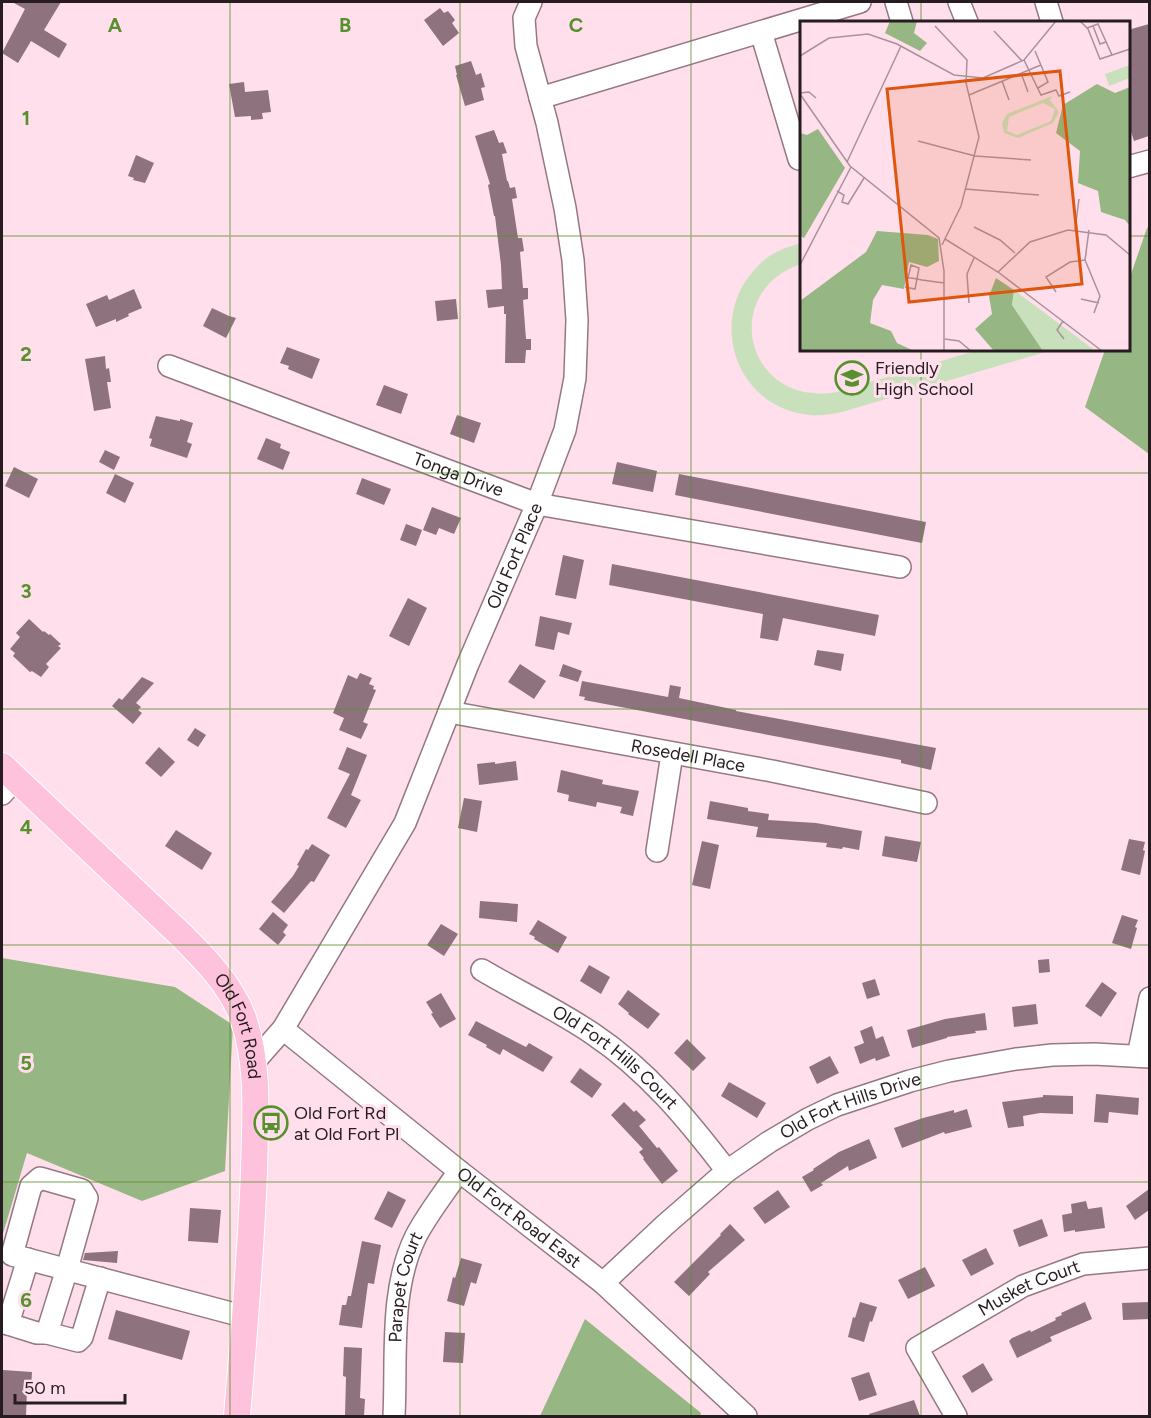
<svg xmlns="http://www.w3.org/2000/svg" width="1151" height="1418" font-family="Figtree,sans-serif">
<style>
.green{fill:#c9e0bc}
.forest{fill:#96b783}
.building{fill:#8e727d}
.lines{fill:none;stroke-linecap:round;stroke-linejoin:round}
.minor-casing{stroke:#947883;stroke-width:24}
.major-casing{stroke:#fff;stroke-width:28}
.minor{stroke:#fff;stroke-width:21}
.major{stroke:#fec2dc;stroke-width:26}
.grid{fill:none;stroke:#57902c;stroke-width:1.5;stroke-opacity:0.55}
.labels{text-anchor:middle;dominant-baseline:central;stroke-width:6;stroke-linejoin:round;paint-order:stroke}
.poi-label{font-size:18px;fill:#271c21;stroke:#ffdfeb;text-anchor:start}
.street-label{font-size:18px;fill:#271c21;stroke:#ffdfeb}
.inset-road{fill:none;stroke:#a9919a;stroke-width:1.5}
.view{fill:#de560d;fill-opacity:0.15;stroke:#de560d;stroke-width:3}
.inset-edge{fill:none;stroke:#271c21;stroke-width:3}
.grid-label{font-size:20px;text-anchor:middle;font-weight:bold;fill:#57902c;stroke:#ffdfeb;stroke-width:6;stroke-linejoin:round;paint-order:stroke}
</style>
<rect width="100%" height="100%" fill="#ffdfeb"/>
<path class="green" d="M801,243v21c-82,27 -56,144 36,128l141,-42h74l-210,62c-10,2 -21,4 -32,3 -77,-7 -105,-101 -49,-152 11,-11 26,-16 40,-20z"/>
<g class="forest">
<path d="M1149,227h1l-1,227 -64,-47 20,-57h23l1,-70 18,-52z"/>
<path d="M2,958l173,29 58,38 -8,146 -83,30 -115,-48 -25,84z"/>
<path d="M585,1319l116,94 -1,3h-160z"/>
</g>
<g class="building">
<path d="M12,2h49l-17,28 23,14 -8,14 -28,-17 -13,22 -16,-10 23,-44z"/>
<path d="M440,8l4,5 4,-2 7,9 -3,3 7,10 -16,13 -19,-26z"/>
<path d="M1149,24v112l-15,5 -6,-19v-92z"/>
<path d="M471,61l5,14 5,-2 4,14 -4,1 3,12 -19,6 -9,-31h1l-2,-9z"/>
<path d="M244,82l1,10 23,-2 3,22 -9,1 1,6 -12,1v-4l-16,1 -6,-33z"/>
<path d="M494,130l5,13 4,-1 4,11 -5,1 5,27h1l2,7 5,-1 2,11 -5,1 6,39h4l2,13 -4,1 3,36h5v11l-5,1 3,39h5v11h-5l-1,13h-20l1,-49h-2v-8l-16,2 -2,-18 16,-1 -1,-24 -6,-49h-1l-6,-31 2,-1 -15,-48z"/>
<path d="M136,155l18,8 -9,20 -12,-3 1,-2 -6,-2z"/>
<path d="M134,289l8,19 -14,6 1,2 -13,6v-3l-20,8 -10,-23 21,-9 2,5z"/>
<path d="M456,299l2,20 -21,2 -2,-20z"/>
<path d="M212,308l17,8 7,2 -10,20 -23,-12z"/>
<path d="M287,347l33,12 -8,20 -24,-10 1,-3 -9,-3z"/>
<path d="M105,356l1,13 3,-1 2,14h-4l4,26 -17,3 -9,-52z"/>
<path d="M384,385l24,9 -7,20 -25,-9z"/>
<path d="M457,415l24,8 -7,20 -24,-9z"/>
<path d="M156,416l24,5v-2l13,4 -6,19 5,2 -5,14 -37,-12 2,-7 -3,-1z"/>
<path d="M266,438l15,6 -1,4 10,4 -7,18 -26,-11z"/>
<path d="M105,450l15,7 -6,13 -15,-8z"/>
<path d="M617,462l40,9 -4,21 -41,-8z"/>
<path d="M14,467l24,12 -9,19 -24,-12z"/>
<path d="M115,474l19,9 -9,20 -19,-10z"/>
<path d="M679,474l247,48 -4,21 -247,-48z"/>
<path d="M362,478l29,11 -7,16 -28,-11z"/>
<path d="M432,507l29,11 -7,16 -15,-6 -3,7 -13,-5z"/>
<path d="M406,524l16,6 -6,16 -16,-6z"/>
<path d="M563,555l21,5 -8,39 -21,-4z"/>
<path d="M612,564l267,51 -4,21 -92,-18 -5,23 -18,-3 3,-24 -154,-29z"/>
<path d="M408,598l19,10 -18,38 -20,-10z"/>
<path d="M540,616l32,7 -3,12 -11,-3 -4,18 -19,-4z"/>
<path d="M29,619l14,13 1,-1 5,4 1,-1 11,10 -3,2 3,2 -15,16 3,3 -8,10 -9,-6 -2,1 -16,-15 -1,-1 2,-3 -5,-4 10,-12 -4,-4z"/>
<path d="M817,650l27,4 -3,17 -27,-6z"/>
<path d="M520,664l26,17 -12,18 -26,-17z"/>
<path d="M563,664l19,7 -4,11 -19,-6z"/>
<path d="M360,673l12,5 -3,6 5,2 -1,3 3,1 -13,32 5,2 -7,15 -22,-9 5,-12 -11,-5 15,-38 9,4z"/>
<path d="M142,677l12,6 -18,20 5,4 -3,3 4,3 -9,11 -21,-18 7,-8 3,2z"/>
<path d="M582,681l86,16 2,-12 11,2 -2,11 57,12v1l200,37 -5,22 -30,-7v-3l-317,-60 1,-3 -6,-1z"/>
<path d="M195,728l11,7 -8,12 -11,-7z"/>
<path d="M159,747l16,15 -14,15 -16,-14z"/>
<path d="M347,747l20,8 -16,40 10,5 -15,28 -19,-10 23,-44 -12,-5z"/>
<path d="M516,761l2,19 -39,5 -2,-21 18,-2v2z"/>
<path d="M561,770l42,10 -1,4 37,7 -6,25 -13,-3 2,-6 -25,-5 -1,5 -28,-6 1,-6 -12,-3z"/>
<path d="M464,798l18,3 -5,31 -19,-4z"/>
<path d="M710,801l38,7v3l21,3 -1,6 48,3 46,8 -3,19 -16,-3 -1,2 -16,-2 1,-4 -71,-6 2,-10 -51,-8z"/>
<path d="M176,830l36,23 -10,17 -37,-24z"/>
<path d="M885,836l36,6 -4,20 -35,-6z"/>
<path d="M1129,839l16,3 -2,8 2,1 -5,24 -19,-5z"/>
<path d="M702,841l17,4 -9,44 -18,-4z"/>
<path d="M312,844l18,11 -16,27 -3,-1 -27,32 -13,-11 22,-26 6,-10 -2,-1 9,-16 2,1z"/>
<path d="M480,901l38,3 -1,18 -38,-4z"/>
<path d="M273,912l15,13 -5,7 3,3 -8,10 -19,-16z"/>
<path d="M1122,915l16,5 -3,7 2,1 -6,21 -19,-6z"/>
<path d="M538,920l29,17 -9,16 -24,-14 1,-2 -6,-3z"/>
<path d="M441,924l17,10 -14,22 -17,-11z"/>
<path d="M1049,959l1,13 -11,1 -1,-13z"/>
<path d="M589,965l21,12 -9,17 -21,-13z"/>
<path d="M875,979l5,16 -13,4 -5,-16z"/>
<path d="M1102,982l15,11 -16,24 -16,-11z"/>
<path d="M628,990l32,24 -12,15 -20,-15 1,-1 -11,-9z"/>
<path d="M441,993l15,26 -16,9 -9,-14 2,-1 -7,-11z"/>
<path d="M1036,1004l2,20 -24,3 -2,-20z"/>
<path d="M985,1013l2,17 -12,1 1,2 -29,4v1l-35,10 -5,-18 38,-11z"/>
<path d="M476,1021l50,26 3,-4 24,14 -10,15 -40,-23 -3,6 -14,-8 1,-2 -19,-10z"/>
<path d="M872,1026l4,13 7,-3 7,20 -14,5 -1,-3 -15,6 -6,-17 10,-4 -4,-12z"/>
<path d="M687,1039l19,19 -13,13 -19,-18z"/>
<path d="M830,1056l9,17 -22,11 -8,-17z"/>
<path d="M580,1068l22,16 -10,14 -22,-16z"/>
<path d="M729,1082l37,21 -9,15 -36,-22z"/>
<path d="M1096,1094l43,4 -1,17 -29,-3 -1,11 -14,-1z"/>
<path d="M1043,1095l30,1v18l-33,-1 -17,3 1,10 -16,2 -6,-26 41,-5z"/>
<path d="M624,1102l10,10 2,-2 10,10 -7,6 18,22 2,-1 19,24 -16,13 -19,-25 1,-1 -5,-6 4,-3 -32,-34z"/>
<path d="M967,1109l5,18 -27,7 -1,-2 -42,16 -8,-20 29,-10 31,-8v3z"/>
<path d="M869,1139l8,19 -28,13 -1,-5 -27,17 2,2 -12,7 -9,-15 12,-7 -1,-1 26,-17z"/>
<path d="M1149,1189v21l-14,10 -9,-14z"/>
<path d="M778,1190l12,17 -25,17 -12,-16z"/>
<path d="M388,1191l18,9 -14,28 -18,-9z"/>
<path d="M1086,1201l2,8 14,-2 3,21 -30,4v-2l-11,2 -2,-17 10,-2 -1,-9z"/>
<path d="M190,1208l31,2 -3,33 -30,-2z"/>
<path d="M1042,1219l6,17 -29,11 -6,-17z"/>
<path d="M730,1224l15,16 -37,32 2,2 -21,22 -15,-14 47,-47 -1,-1z"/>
<path d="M362,1241l19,4 -7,39 -6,-1 -6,45 -23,-3 3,-20h4l2,-9h3z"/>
<path d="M986,1248l8,16 -23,12 -9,-16z"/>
<path d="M118,1251l-1,12 -34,-3 2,-7z"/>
<path d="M461,1258l21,6 -6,20 -5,-2 -7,24 -17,-5 6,-24 2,1z"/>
<path d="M925,1267l10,19 -27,13 -10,-19z"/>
<path d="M860,1302l17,5 -5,15 -2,-1 -6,21 -16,-5 5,-20 2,1z"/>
<path d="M1085,1302l7,17 -42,18 2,4 -35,17 -8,-17 3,-3 16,-7 2,-1 1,2 25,-12 -1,-2 7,-3 -1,-2z"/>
<path d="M1149,1302v17l-26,1 -1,-17z"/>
<path d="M116,1310l74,21 -8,29 -74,-21z"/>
<path d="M445,1332l20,1 -2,30 -20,-1z"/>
<path d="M344,1347l18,1 -2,50 5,1 -1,17h-19l1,-39 -3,-1z"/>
<path d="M983,1363l10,17 -21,13 -10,-17z"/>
<path d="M3,1370l29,2 -1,18h-4l-1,26h-24z"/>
<path d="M869,1372l8,23 -18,6 -8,-23z"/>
<path d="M914,1400l6,16h-50l-1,-2z"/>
</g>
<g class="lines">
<g class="minor-casing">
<g id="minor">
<path d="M896,2l6,20"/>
<path d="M959,2l8,20"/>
<path d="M1046,2l6,20"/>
<path d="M761,32l38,127"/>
<path d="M540,98l320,-96"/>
<path d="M1128,167l22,-6"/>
<path id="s1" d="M169,366l368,138 363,63"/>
<path id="s2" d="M449,712l323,59 154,32"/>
<path d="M2,794l13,-15"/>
<path d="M657,851l15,-97"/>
<path id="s3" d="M482,970c37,22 76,40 111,64 54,36 95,86 134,137"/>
<path id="s4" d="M283,1029l176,142 144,112 143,133"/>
<path d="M1138,1056l12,-58"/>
<path id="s5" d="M254,1062l29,-33 122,-206 63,-159 69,-160 28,-74 10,-52 2,-58 -4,-60 -8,-52 -18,-85 -21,-77 -2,-28 7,-16"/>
<path id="s6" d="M603,1283l62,-58 62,-54 42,-29 39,-23 29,-14 73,-24 39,-10 67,-12 36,-4 42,-1 56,3"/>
<path d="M2,1322l35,11h10l20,-64 20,-71 -5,-8 -42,-12 -9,8 -19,69c78,20 156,41 234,62"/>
<path d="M8,1324l20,-65"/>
<path d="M47,1333l31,8 4,-4 18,-59"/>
<path id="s7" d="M394,1416c3,-58 -5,-126 22,-180 12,-23 29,-44 43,-65"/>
<path id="s8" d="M956,1416l-39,-68 106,-62 60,-22 67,-6"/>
</g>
</g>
<g class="major-casing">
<g id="major">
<path id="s9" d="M2,766l179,169c24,24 50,50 62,83 17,49 12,102 11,153 -3,82 -10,164 -17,245"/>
</g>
</g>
<use href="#minor" class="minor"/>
<use href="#major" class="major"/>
</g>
<path class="grid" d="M230,2v1414M460,2v1414M691,2v1414M921,2v20M2,236h800M1128,236h22M921,350v1066M2,473h1148M2,709h1148M2,945h1148M2,1182h1148"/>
<defs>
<g id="school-ring" transform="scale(1.725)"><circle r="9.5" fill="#ffdfeb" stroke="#57902c" stroke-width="1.5"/><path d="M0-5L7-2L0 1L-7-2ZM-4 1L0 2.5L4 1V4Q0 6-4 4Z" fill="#57902c"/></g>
<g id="bus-ring" transform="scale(1.725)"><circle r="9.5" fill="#ffdfeb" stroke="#57902c" stroke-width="1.5"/><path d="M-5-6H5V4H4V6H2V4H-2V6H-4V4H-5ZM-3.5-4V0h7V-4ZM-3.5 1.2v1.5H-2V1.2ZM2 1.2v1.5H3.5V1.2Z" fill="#57902c"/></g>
</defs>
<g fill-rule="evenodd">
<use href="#school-ring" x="852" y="378"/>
<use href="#bus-ring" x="271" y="1123"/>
</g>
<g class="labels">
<g class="poi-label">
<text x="875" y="368">Friendly<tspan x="875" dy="21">High School</tspan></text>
<text x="294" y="1113">Old Fort Rd<tspan x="294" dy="21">at Old Fort Pl</tspan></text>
</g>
<g class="street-label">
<text stroke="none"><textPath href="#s1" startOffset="309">Tonga Drive</textPath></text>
<text stroke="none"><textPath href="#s5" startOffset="572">Old Fort Place</textPath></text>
<text stroke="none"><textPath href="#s2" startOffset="243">Rosedell Place</textPath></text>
<text stroke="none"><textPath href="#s9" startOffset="357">Old Fort Road</textPath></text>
<text stroke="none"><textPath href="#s3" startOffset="160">Old Fort Hills Court</textPath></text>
<text stroke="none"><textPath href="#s6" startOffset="308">Old Fort Hills Drive</textPath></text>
<text stroke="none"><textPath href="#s4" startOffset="302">Old Fort Road East</textPath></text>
<text stroke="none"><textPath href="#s7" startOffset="130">Parapet Court</textPath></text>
<text stroke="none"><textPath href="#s8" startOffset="206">Musket Court</textPath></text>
</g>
</g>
<g transform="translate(800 21)">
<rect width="330" height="330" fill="#ffdfeb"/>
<path d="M330,44v13l-21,8 -4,-12zM252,75l-2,4 9,12 -6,11 -35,15 -14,-5 -2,-10 5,-9zM243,82l12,6 -4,12 -34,14 -10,-4 2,-14zM214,269l79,59 -1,2h-49l-31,-46z" fill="#c9e0bc" fill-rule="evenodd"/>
<path d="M90,0h27l-3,12 13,10 -7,8 -35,-18zM297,63l18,9 15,-6v139l-5,-6 -24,-8 -3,-21 -20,-8 2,-32 -24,-18 7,-28zM18,108l27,39 -41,70 -4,-2v-103l7,2zM77,210l51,4 10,4 1,22 -12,6 -18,-5 -5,27 -22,-4 -9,15 -3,23 21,8 6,12 17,8h-114v-50l66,-49zM196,257l18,12 -2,15 31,46h-49l-19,-22 17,-15 -3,-18z" fill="#96b783"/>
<path class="inset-road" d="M280,0l8,8 12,30 30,-10M135,5l32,34 -1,23 13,54 -18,69 -19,39M293,5l7,18 6,-2M287,7l11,-4 14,31M194,10l28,30M235,30l13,31 -10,6M0,35l29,-18 39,-4 29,10 57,31 29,3 41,-18 32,-39M224,39l17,35 15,-5 3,6 11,-4M221,52l7,19M202,60l7,19M0,72l9,-1 7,6M0,73l50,72 89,72 5,33v80M169,74l72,-30M118,120l57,15 56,4M47,141l54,-116M165,168l74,6M37,170l7,4 -2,7 6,2 16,-26M174,206l26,13 15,13M275,209l4,-31M289,209l-4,30 15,36 -6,17M145,218l53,33 104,79M0,244l51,-98M198,251l32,-30 38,-12 38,5 24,20M105,266l10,2 2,-10 2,-11 -8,-3 -3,13h3l6,1 5,1 22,3M256,271l-10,-15 24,-15 15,-2M281,278l18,4M169,282l-2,-29 7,-16M263,300l-6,9 7,9M145,318l14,2 12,10"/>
<path class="view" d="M260,50l22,213 -173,18 -22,-213z"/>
<rect width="330" height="330" class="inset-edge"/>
</g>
<g class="grid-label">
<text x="115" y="32">A</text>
<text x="345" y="32">B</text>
<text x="576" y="32">C</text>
<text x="26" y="125">1</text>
<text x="26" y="361">2</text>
<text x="26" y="598">3</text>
<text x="26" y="834">4</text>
<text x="26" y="1070">5</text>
<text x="26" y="1307">6</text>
</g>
<rect width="1151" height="1418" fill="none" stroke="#271c21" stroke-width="6"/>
<path d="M15 1394v9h110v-9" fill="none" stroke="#271c21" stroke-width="3"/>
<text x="24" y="1394" font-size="18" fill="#271c21" stroke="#ffdfeb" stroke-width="4.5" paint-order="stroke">50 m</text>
</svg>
